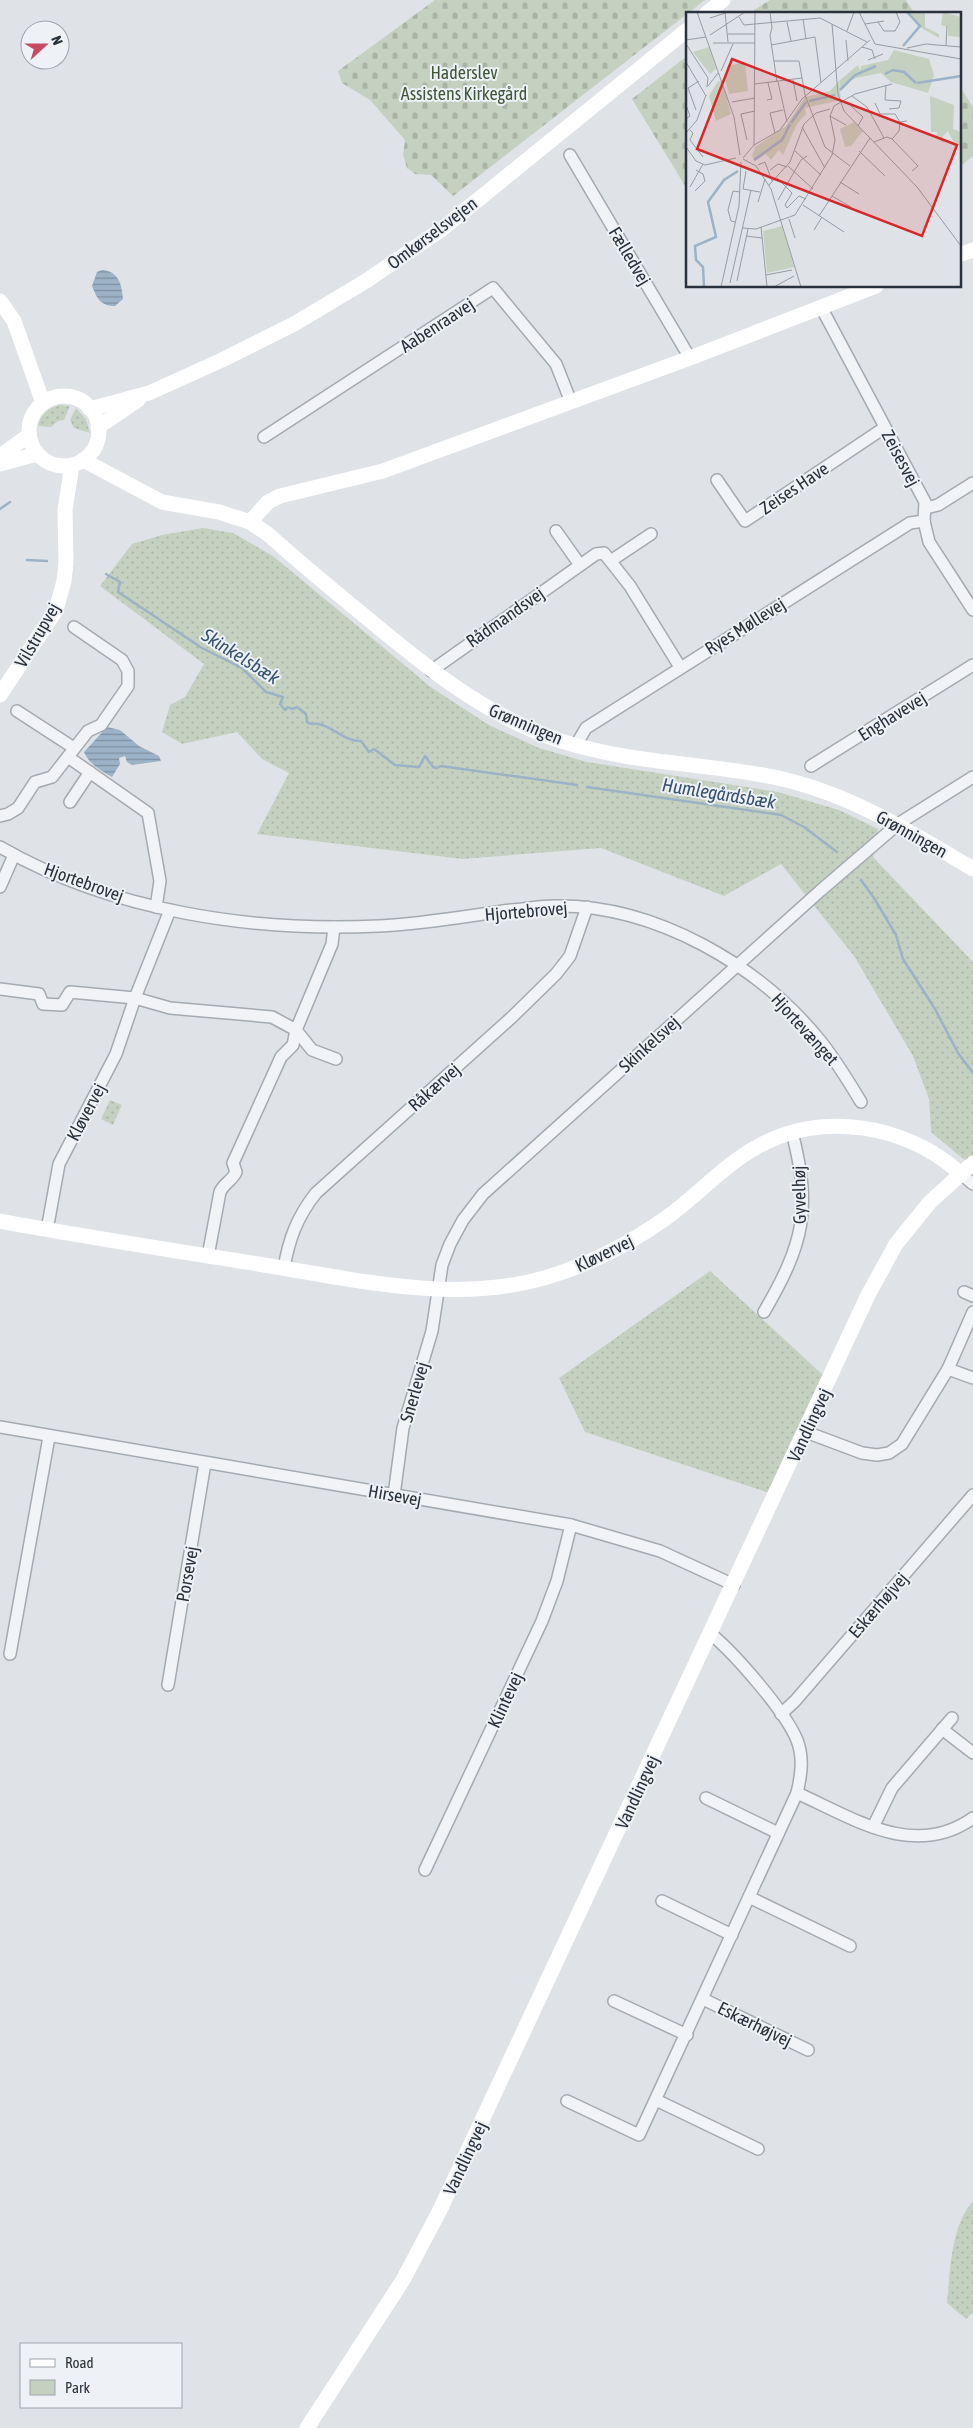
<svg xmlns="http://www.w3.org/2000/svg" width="973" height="2428" font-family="'Asap Condensed',sans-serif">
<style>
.green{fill:url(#green-dots)}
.cemetery{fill:url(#cemetery-stones)}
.water{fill:url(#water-rules)}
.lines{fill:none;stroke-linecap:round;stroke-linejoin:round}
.stream{stroke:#9cb2c6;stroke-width:2.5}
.street-casing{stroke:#a5aab1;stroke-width:14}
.street{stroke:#f1f3f6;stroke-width:11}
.secondary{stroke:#fff;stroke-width:15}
.labels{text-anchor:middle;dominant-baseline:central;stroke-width:4;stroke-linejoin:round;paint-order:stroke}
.park-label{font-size:18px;fill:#3f5837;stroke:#eef1f5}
.street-label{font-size:18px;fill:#29313d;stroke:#eef1f5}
.water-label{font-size:19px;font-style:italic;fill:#35526f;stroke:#eef1f5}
.inset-river{fill:none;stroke:#9cb2c6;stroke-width:2.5}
.inset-road{fill:none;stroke:#969ca3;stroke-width:1}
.view{fill:#d62828;fill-opacity:0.15;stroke:#d62828;stroke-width:2.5}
.inset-edge{fill:none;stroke:#29313d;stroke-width:2.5}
</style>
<defs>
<pattern id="green-dots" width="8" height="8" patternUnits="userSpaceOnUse" patternTransform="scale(1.25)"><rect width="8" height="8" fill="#c5d1c0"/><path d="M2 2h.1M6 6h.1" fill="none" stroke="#a9b4a6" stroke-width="1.8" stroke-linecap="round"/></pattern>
<pattern id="cemetery-stones" width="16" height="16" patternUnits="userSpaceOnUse" patternTransform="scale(1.25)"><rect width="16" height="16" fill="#c5d1c0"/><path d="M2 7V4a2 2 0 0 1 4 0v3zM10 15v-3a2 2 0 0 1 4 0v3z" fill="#a9b4a6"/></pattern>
<pattern id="water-rules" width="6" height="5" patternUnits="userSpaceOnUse" patternTransform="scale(1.25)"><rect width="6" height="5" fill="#9cb2c6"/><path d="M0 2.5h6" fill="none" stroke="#7f91a2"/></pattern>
</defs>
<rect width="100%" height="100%" fill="#dfe3e7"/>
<g class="green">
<path d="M60,405l10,1 -6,14 -6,1 -7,6 -13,-1c3,-12 10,-18 22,-21z"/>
<path d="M76,408l10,11 4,14 -16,-5 -4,-8z"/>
<path d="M203,528l30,5 40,23 159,132 57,37 50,23 48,14 191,30 61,18 39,19 -5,28 100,105v205l-42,-35 -2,-33 -16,-43 -59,-100 -73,-92 -57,32 -123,-48 -139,11 -205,-25 32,-61 -27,-14 -25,-27 -55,12 -20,-12 8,-27 15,-8 19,-33 -104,-78 32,-42 30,-9z"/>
<path d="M110,1100l12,5 -9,20 -12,-6z"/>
<path d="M710,1271l113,104 -54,118 -184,-61 -26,-54z"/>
<path d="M973,2202v110l-7,7 -19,-16c3,-29 4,-80 26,-101z"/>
</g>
<g class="cemetery">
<path d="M435,0h270l-252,196 -22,-21 -16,-1 -8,-6 -4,-13 2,-15 -35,-40 -28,-17 -4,-12z"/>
<path d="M770,0h136l9,14h-167z"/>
<path d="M687,56v133l-55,-90z"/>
<path d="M959,85l14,22v49l-14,11z"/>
</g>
<g class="water">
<path d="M102,270c16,1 20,14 21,29l-8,7c-15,0 -18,-8 -23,-20l5,-14z"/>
<path d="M107,727l13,3 19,16 20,10 2,5 -29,4 -5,-3 -2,-6 -6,2 1,6 -8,13c-12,-7 -23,-13 -28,-25z"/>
</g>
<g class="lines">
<g class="stream">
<path d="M0,509l10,-7"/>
<path d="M27,560l20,1"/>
<path d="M106,574l14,8 -2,10 84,56 40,20 24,24 17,5 -3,7 5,6 3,-3 4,2 5,-2 9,7 1,8c5,4 6,1 12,2 16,4 25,17 42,17l8,11 5,-3 21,16 24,2 6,-11 8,11 4,1 4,-2 136,19"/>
<path d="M587,787l194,28 23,12 33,25"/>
<path d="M861,880l13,18 22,37 7,24 32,50 23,44 15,20"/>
</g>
<g class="street-casing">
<g id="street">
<path d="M570,155l120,203"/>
<path d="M821,307l104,195 -1,19 5,21 44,68"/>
<path d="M264,437l229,-149 63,76 15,38"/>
<path d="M717,480l28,41 139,-93"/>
<path d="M926,508l12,-3 35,-22"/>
<path d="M556,531l24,34"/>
<path d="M612,560l39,-26"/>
<path d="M431,671l165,-117 8,-1 26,33 50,81"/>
<path d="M17,711l57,37"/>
<path d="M576,745l10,-17 324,-205 14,-2"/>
<path d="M68,757l80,56 12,68 -4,26"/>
<path d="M811,766l162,-101"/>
<path d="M70,802l20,-30"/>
<path d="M0,816l8,-2 10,-6 17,-26 17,-5 36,-46 13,-6 27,-39v-15l-6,-11 -48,-33"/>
<path d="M0,847c111,64 252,85 379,79 44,-2 88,-10 132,-16 14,-1 29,-4 43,-4 100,-2 206,59 268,137 14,18 27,39 39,59"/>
<path d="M0,887l14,-32"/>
<path d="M0,989l39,5 4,10 19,1 8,-13 65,6 35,10 102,9 24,13 16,20 24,9"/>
<path d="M960,1173l13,11"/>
<path d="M47,1230l12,-66 57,-110 19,-56 35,-88"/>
<path d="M208,1256l12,-64c4,-9 12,-11 16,-20l-3,-9 48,-106 12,-12 3,-15 36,-86 2,-17"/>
<path d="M284,1268c5,-29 13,-51 32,-75l195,-175 45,-44 14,-18 17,-49"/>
<path d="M964,1292l9,4"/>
<path d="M764,1312c40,-69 48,-102 28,-180"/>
<path d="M948,1369l25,9"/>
<path d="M0,1427l571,98 89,26 74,34"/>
<path d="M806,1432l56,21 15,2 12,-2 13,-9 46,-75 25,-57"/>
<path d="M394,1495l9,-67 29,-97 10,-66 8,-21 13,-24 20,-26 337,-303 78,-67 75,-47"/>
<path d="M10,1654l39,-217"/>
<path d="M168,1685l37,-222"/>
<path d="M781,1714l14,-13 178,-206"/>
<path d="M942,1729l31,24"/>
<path d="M797,1793c56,25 117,67 176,25"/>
<path d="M706,1798l72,35"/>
<path d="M873,1827l19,-39 60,-70"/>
<path d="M425,1870l117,-249 15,-40 14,-56"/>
<path d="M749,1897l101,49"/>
<path d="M662,1901l70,34"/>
<path d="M703,1999l105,51"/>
<path d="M614,2001l73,34"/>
<path d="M656,2100l102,49"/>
<path d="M567,2101l72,34 158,-342c4,-17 7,-35 0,-53 -12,-29 -62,-86 -86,-106"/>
</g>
</g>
<use href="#street" class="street"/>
<g class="secondary">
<path d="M706,14l17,-14"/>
<path d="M959,255l14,-5"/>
<path d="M0,301l14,20 29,82"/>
<circle cx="64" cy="431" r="35"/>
<path d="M90,409l59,-16 73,-33 72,-36 72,-43 76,-52 245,-199"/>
<path d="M98,427l40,-27"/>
<path d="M0,456l29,-21"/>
<path d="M83,460l79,42 57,10 31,10 19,13c32,29 65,56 98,83 60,50 119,98 194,123 65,21 135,22 201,34 78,13 144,54 211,94"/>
<path d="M0,464l37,-10"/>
<path d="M250,522l18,-20 12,-6 103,-25 307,-113 186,-72"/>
<path d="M0,695l56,-85 8,-29 2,-18 -1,-53 7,-45"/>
<path d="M0,1221c86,16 172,29 258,43 97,15 203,43 299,10 40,-13 75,-32 109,-56 31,-22 56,-51 89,-70 65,-38 150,-24 205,25"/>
<path d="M307,2428l96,-148 37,-70 428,-915 28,-51 34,-42 43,-39"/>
</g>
</g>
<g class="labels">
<g class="park-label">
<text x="464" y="72">Haderslev<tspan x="464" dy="21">Assistens Kirkegård</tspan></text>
</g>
<g class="street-label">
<text transform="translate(432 233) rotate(-37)">Omkørselsvejen</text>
<text transform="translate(630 256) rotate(59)">Fælledvej</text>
<text transform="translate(437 325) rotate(-33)">Aabenraavej</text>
<text transform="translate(901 458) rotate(62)">Zeisesvej</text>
<text transform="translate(794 488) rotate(-34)">Zeises Have</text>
<text transform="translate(505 617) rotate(-35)">Rådmandsvej</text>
<text transform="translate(745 626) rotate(-32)">Ryes Møllevej</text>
<text transform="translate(37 635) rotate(-60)">Vilstrupvej</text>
<text transform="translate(892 716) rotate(-32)">Enghavevej</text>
<text transform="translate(526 724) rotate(23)">Grønningen</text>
<text transform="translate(912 834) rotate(29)">Grønningen</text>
<text transform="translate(84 882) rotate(20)">Hjortebrovej</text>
<text transform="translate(526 911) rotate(-5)">Hjortebrovej</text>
<text transform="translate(805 1029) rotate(48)">Hjortevænget</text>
<text transform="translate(649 1044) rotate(-42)">Skinkelsvej</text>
<text transform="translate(434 1087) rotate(-42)">Råkærvej</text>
<text transform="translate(86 1112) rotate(-62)">Kløvervej</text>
<text transform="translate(799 1195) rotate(-91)">Gyvelhøj</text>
<text transform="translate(604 1253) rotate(-26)">Kløvervej</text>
<text transform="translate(414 1392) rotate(-74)">Snerlevej</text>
<text transform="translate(809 1425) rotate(-65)">Vandlingvej</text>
<text transform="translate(395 1495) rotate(10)">Hirsevej</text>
<text transform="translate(187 1574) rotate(-80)">Porsevej</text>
<text transform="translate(878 1605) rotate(-49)">Eskærhøjvej</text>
<text transform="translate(505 1700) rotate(-65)">Klintevej</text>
<text transform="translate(637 1792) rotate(-65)">Vandlingvej</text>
<text transform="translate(755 2024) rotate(26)">Eskærhøjvej</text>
<text transform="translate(465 2158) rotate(-65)">Vandlingvej</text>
</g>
<g class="water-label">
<text transform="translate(241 656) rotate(32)">Skinkelsbæk</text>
<text transform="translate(719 793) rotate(9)">Humlegårdsbæk</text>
</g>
</g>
<g transform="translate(686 12)">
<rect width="275" height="275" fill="#dfe3e7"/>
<path d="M257,0l18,5v20l-13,-1v-9l-7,-2zM23,35l7,22 -6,5 -17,-22zM208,38l35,9 5,16 -6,18 -37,-11 -10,-9 -25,5 -1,-5 5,-2 1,-5 27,-6zM153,69l2,19 -36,8 1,6 -9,10 -14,31 -4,-5 -8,10 -5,-6 -11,7 -3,-5 3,-9 31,-21 19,-29 25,-6zM244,84l24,9 -1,24 8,3v15l-8,-6 -5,-10 -5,5 1,7 -8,-5 1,-6h-6zM168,110l9,9 -12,15 -6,1 -5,-18zM96,214l12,41 -27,6 -4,-42z" fill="#c5d1c0"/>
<path d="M221,0h18v15l14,7v4l-21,-12zM172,53l2,6 -5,2 1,5 -11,5 -4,7 -2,-9z" fill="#c5d1c0"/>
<path d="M59,50l3,29 -19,3 -4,-16 3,-12zM32,69l4,1 9,32 -15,7 -7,-25z" fill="#c5d1c0"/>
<path d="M93,217l5,18 -14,4 -5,-17z" fill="#c5d1c0"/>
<path class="inset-river" d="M217,34l17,-20 -13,-14M199,62l8,-4 11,2 12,11M231,71l44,-7M154,78l15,-15 21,-9M123,89l26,-6M105,111l15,-21M68,148l28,-20 8,-16M18,275l-1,-20 -7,-7 -1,-14 21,-9 -8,-35 16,-22 14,-9"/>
<path class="inset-road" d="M11,0l37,105 6,38M39,0l3,30M84,0l2,16 -2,7 7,47M173,0l16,32 86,15M53,5l5,8 76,-7 47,24M24,6l19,-6M117,7l3,20M101,10l4,19M192,10l6,9h11l5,-9 -4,-10M146,12l6,70 6,17 73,76 44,59M179,12l19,-3M161,19l7,-19M42,22h27M24,23l35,-23M0,28l20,-3M160,28l2,21M27,31h42M0,32l22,34 -1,9M85,33l44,-8 6,46M260,33l1,-19M176,35l10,3 3,9M221,36l19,-4 35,3M182,48l15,-6M88,49h25l6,34 20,52 25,19M0,50l20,34M35,59l12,-27M107,68l4,21M92,70l9,40M69,72l47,-6M200,73l-1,15 16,1 -2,7 -10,1M22,74l10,-13M166,84l15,11 17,31M81,88l5,-1 -4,-16M46,90l23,-4M189,91l5,11h15l5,8M0,93l4,11 -4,3M165,94l12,11 -5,9M10,98l-8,-22 11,-7M144,104l16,9M116,115l23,41M4,118l3,3 -3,7 13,17M0,121l11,-13 9,-25M89,121l-5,-20 13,-3M206,127l7,-8 1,-9 7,-1M61,128l-6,-26 14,-3M188,130l13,-5 5,2 26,27 -6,5M68,133l1,-133M0,135l10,14 9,4 31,-7M109,139l26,24M173,139l26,25M57,146l11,-13 26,-15 22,-31 68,-59M57,147l13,7 15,23 30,98M72,153l7,-3 7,19M102,154l25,23M84,158l8,-6 9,3M60,159l-3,18 17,3M91,166l15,15 -7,12 2,3 12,-12 7,3M154,170l19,12M83,173l21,-23 14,-38 12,-11 14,-4M4,175l13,-23M9,179l10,-10 -2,-7 -7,-4M146,184l19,11M92,188l23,-40 6,-4M72,190l7,-23M117,193l41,27M133,204l51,-78M103,207l6,19M49,210l-4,-1 -3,-11 5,-19 7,1M75,215l6,60M57,216l13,1 39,-14 37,-60 3,-15 -5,-24 4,-10 21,-12 37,-10M128,218l8,-13M60,224l16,2M80,263l26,-5M51,269l11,-52M44,271l21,-93M35,275l18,-81 2,-44M88,275l20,-11"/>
<path class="view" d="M46,47l225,86 -35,91 -225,-87z"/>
<rect width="275" height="275" class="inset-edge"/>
</g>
<rect x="20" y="2343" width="162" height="65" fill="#eef1f5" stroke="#9fa4ab"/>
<rect x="30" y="2359" width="25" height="8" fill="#ffffff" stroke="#9fa4ab"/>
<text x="65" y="2368" font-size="15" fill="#29313d">Road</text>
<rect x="30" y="2380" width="25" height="15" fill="#c5d1c0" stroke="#9fa4ab"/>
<text x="65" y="2393" font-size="15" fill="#29313d">Park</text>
<g transform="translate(45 45) rotate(69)"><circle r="24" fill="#eef1f5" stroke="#9fa4ab"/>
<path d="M0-4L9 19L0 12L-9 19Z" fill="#c64a64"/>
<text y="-8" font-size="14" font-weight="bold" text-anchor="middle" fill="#29313d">N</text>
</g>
</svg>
